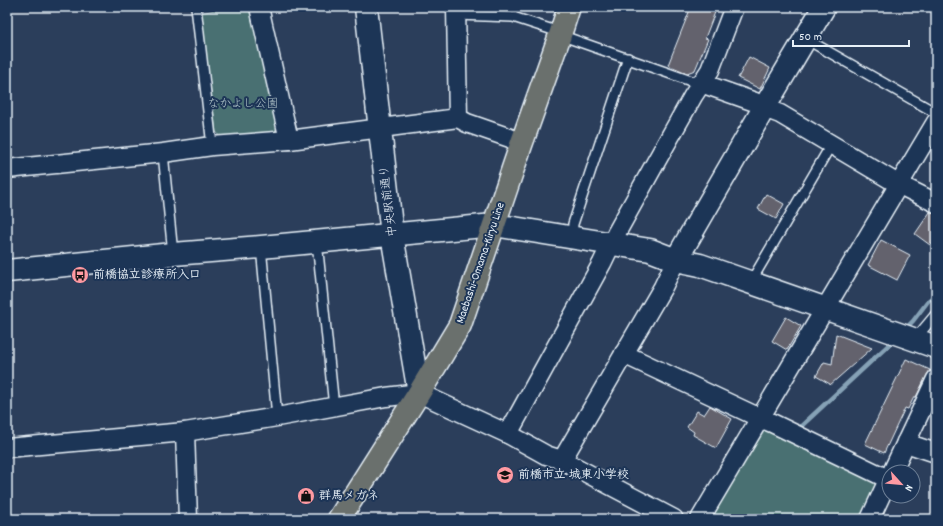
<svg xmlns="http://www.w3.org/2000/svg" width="943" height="526" font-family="Dekko,'Klee One',sans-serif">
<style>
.green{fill:#4a7072;stroke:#99b0b5}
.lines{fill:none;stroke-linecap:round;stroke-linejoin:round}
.stream{stroke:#86a2b6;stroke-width:4.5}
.building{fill:#63626d;stroke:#e8f1f8}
.service-casing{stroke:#e8f1f8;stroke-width:12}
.minor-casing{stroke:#e8f1f8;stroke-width:21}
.tertiary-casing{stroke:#e8f1f8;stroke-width:25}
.primary-casing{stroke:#e8f1f8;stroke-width:25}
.service{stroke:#1d3557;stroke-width:9}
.minor{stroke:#1d3557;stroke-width:18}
.tertiary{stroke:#1d3557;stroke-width:22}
.primary{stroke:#6a706d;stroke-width:22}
.labels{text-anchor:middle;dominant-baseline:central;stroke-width:4;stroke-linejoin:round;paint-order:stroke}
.park-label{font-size:12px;fill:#b1c4c9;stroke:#1d3557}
.street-label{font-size:12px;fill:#e8f1f8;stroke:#1d3557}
.poi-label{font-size:12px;font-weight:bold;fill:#e8f1f8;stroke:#1d3557;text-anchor:start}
</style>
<rect width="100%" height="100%" fill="#2b3e5b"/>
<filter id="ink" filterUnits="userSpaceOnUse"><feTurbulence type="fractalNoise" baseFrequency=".025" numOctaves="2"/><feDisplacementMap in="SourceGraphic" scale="8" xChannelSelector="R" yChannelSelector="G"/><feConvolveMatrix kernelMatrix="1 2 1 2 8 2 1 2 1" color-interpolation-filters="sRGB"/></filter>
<g filter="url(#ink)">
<g class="green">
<path d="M229,7h21l28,116 -3,9 -52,6 -7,-6 -15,-119z"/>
<path d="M766,430l109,50 2,9 -14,30h-152v-3l50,-85z"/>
</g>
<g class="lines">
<g class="stream">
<path d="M905,329l8,-8 16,-21 7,-5"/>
<path d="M797,430l97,-90"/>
</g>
</g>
<g class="building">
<path d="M691,7h26l-12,31 3,1 -13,31 -8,3 -19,-8z"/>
<path d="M749,57l21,11 -10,21 -22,-11z"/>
<path d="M766,194l18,10 -8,15 -18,-10z"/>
<path d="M930,212l6,1v24l-6,8 -15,-11z"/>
<path d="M881,240l29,15 -13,25 -29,-15z"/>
<path d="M786,317l15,9 -14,24 -15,-9z"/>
<path d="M836,334l36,14 -42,37v-1l-14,-8 8,-14 8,2z"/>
<path d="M906,359l24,11 -3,5 -11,22h-2l-6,12 -3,-1 -21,45 -19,-9z"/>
<path d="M710,406l22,13 -16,29 -23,-13 1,-3 -7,-5 10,-16 7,4z"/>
</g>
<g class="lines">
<g class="service-casing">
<g id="service">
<path d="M196,7l16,139"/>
<path d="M456,15l57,2 37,12 10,6 131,46 10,2"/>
<path d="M806,39l130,74"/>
<path d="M163,153l10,101"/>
<path d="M572,237l1,-13 55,-166"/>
<path d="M317,242l17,165"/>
<path d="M261,247l16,170"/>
<path d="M752,283l4,-10 75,-128"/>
<path d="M918,341l3,-9 15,-18"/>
</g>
</g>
<g class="minor-casing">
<g id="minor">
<path d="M259,7l30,133"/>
<path d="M456,7l2,111 9,5 43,15 11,7"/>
<path d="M701,83l54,19 9,6 16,6 118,70 38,19"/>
<path d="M7,169l156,-16 49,-7 77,-6 169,-22"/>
<path d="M624,353l6,4 130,61 12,5 116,56"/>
<path d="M185,432l3,87"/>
<path d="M508,434l94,-171 15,-31 40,-72 36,-64 17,-26 24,-63"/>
<path d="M906,442l9,4 21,7"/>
<path d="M7,448l178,-16 92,-15 109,-20 33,-4 89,41 38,21 16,5"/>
<path d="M892,472l44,-93"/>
<path d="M674,519l-112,-59 101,-173 13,-27"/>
<path d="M700,519l236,-397"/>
<path d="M870,519l19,-41"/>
</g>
</g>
<g class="tertiary-casing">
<g id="tertiary">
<path d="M366,7l26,228 27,158"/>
<path d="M676,260l88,-152 60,-101"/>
<path d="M7,271l166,-17 88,-7 233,-22 156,25 26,10 24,5 236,82"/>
</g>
</g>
<g class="primary-casing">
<path id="primary" d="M339,519l80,-126 41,-68 61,-180 39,-110 9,-28"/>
</g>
<use href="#service" class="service"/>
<use href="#minor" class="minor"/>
<use href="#tertiary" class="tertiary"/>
<use href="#primary" class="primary"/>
</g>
</g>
<defs>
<g id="bus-disc" transform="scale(0.9)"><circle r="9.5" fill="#ff9aa2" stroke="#1d3557"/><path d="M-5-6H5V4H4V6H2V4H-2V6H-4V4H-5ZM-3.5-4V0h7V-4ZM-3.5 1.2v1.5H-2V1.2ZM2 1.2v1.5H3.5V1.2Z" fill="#111"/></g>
<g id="school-disc" transform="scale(0.9)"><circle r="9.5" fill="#ff9aa2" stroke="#1d3557"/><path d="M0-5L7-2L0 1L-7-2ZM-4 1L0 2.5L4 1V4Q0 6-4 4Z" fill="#111"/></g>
<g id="shop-disc" transform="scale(0.9)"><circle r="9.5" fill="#ff9aa2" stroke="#1d3557"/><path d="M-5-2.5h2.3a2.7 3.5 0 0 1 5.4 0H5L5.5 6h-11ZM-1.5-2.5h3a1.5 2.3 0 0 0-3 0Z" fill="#111"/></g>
</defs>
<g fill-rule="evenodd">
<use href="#bus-disc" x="80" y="275"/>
<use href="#school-disc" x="505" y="475"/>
<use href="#shop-disc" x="306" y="496"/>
</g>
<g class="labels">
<g class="park-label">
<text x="243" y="104">なかよし公園</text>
</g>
<g class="street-label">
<text transform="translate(389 201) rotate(-97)">中央駅前通り</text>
<text transform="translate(481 263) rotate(-71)">Maebashi-Omama-Kiryu Line</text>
</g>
<g class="poi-label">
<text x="93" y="275">前橋協立診療所入口</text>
<text x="518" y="475">前橋市立 城東小学校</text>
<text x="319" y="496">群馬メガネ</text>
</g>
</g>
<rect width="943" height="526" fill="none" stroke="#1d3557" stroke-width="24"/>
<rect x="12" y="12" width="919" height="502" fill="none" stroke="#e8f1f8" stroke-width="1.5" filter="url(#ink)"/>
<g transform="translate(901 484) rotate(117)"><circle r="19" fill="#1d3557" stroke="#6e8097"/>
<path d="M0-3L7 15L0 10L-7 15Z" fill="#ff9aa2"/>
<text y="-6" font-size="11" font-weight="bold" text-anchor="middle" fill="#e8f1f8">N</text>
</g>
<path d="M793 40v6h116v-6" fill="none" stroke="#e8f1f8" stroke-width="2"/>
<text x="799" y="40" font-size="12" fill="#e8f1f8" stroke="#1d3557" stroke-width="3" paint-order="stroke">50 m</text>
</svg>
